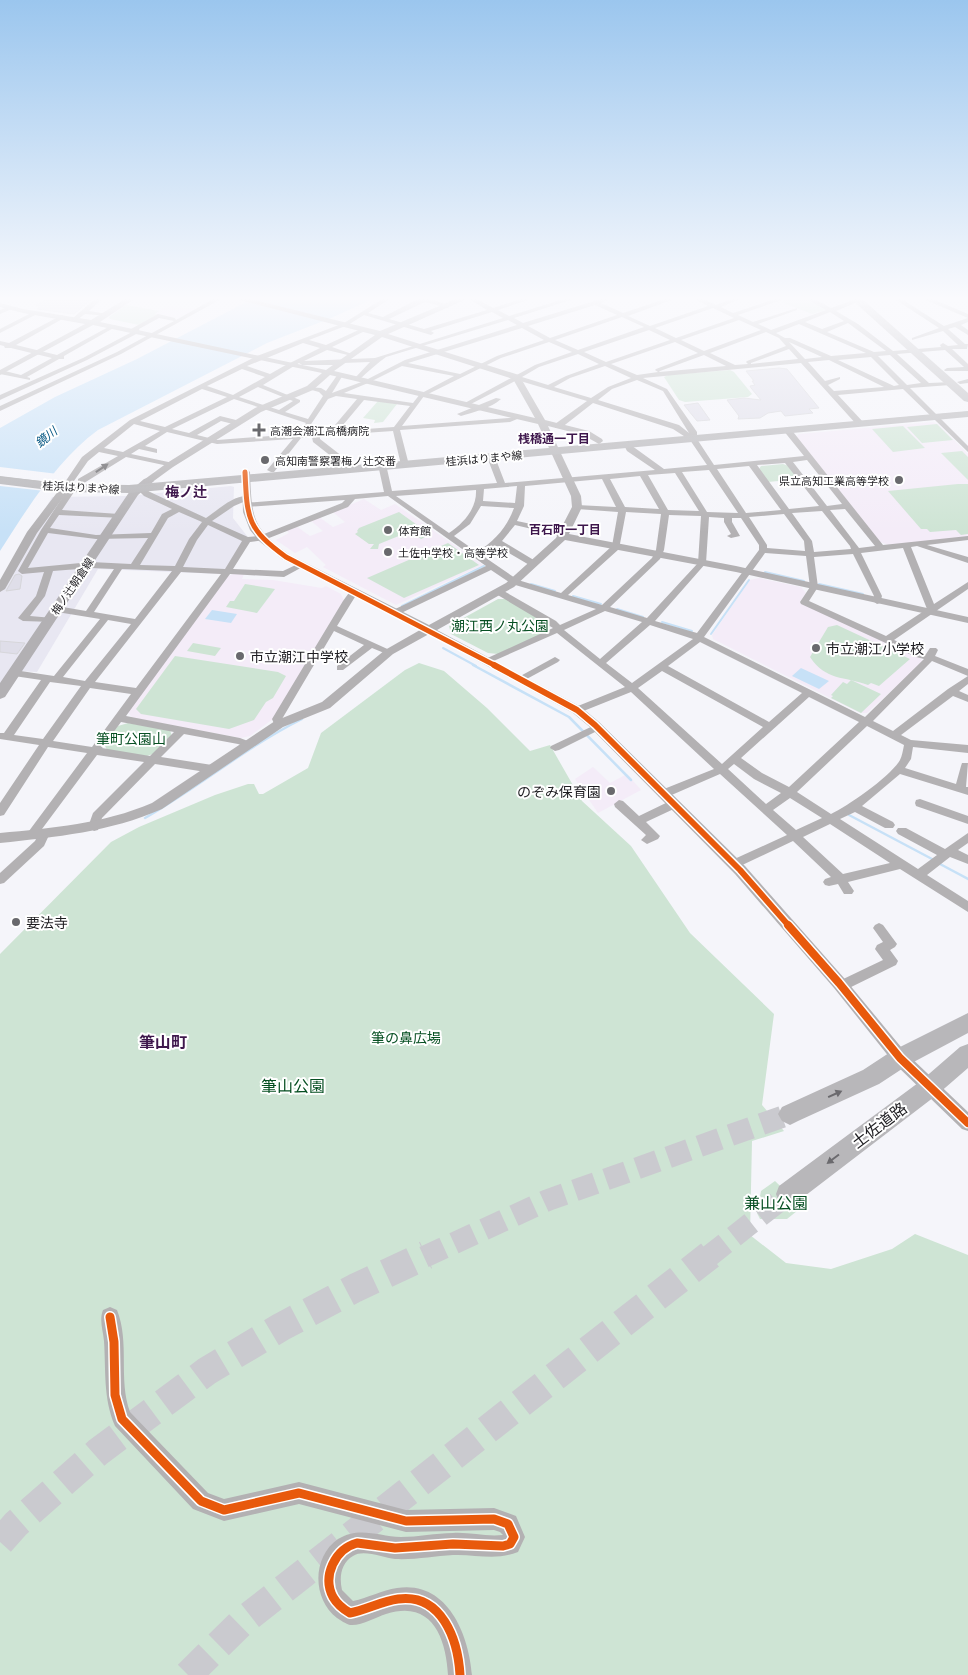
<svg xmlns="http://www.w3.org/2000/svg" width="968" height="1675" font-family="Manrope,'Noto Sans JP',sans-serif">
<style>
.built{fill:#e8e7f2}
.education{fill:#f4ecf8}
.green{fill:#cee4d4}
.water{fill:#c7e1f7}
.pier{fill:#f5f5fa}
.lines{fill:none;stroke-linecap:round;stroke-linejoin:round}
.stream-far1{stroke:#c7e1f7;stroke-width:2}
.stream{stroke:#c7e1f7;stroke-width:2.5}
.building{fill:#dfdee9;stroke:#d6d6da}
.trunk-tunnel-far1{stroke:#cacacf;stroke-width:22;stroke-dasharray:22 11;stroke-linecap:butt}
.trunk-tunnel{stroke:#cacacf;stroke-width:29;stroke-dasharray:29 14;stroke-linecap:butt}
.minor{fill:#b3b1b3;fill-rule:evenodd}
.tertiary{fill:#b3b1b3;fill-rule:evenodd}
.secondary{fill:#b2b0b3;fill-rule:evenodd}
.primary{fill:#b5b4b7;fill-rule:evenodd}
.trunk{fill:#b8b7ba;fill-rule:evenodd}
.tram{stroke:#b4b3b5;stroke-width:1}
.cycleway-far3-casing{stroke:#fff;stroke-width:8}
.cycleway-far2-casing{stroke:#fff;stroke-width:9}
.cycleway-far1-casing{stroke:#fff;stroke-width:11}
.cycleway-casing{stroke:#fff;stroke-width:12}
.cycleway-far3{stroke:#e8590c;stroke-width:5}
.cycleway-far2{stroke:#e8590c;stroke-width:6}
.cycleway-far1{stroke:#e8590c;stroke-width:8}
.cycleway{stroke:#e8590c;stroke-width:9}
.oneway{fill:#68676a}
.oneway2{fill:#6b6a6e}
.poi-dot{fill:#69696d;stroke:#fff;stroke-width:2}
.labels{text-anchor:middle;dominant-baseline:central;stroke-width:4;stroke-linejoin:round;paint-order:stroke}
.far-poi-label{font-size:11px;fill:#1e1d21;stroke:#fff;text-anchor:start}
.far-street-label{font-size:11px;fill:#1e1d21;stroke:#fff}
.far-water-label{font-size:12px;font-style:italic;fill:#015480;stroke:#fff}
.far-neighbourhood-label{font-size:12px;font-weight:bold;fill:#3e174c;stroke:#fff}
.far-quarter-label{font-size:14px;font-weight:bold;fill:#3e174c;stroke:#fff}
.park-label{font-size:14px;fill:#064f22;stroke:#fff}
.poi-label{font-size:14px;fill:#1e1d21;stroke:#fff;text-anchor:start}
.quarter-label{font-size:16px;font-weight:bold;fill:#3e174c;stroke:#fff}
.near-park-label{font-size:16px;fill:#064f22;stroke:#fff}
.near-street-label{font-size:16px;fill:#1e1d21;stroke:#fff}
</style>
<rect width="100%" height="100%" fill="#f5f5fa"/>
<path class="built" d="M231,486l3,1 -1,31 14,18 -25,38 -124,-5 -61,103 -26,-1 -11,15v-98l52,-91 75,-1z"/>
<g class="education">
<path d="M168,305l29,5 -16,9 -26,-5z"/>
<path d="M932,422l6,2 30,30v83l-79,8 -9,-3 -84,-105 3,-3z"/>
<path d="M364,499l17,11 14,-6 88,61 -87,40 -73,-38 3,-2 -19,-18 -12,6 -19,-13 13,-7 -3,-3 10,-4 14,10 13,-5 -13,-11 9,-3 14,10 12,-5 -12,-10z"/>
<path d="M236,573l8,1 -2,5 31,1 49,8 4,-2 15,8 3,6 -71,119 -23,17 -9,2 -109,-20 -4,-6 100,-136z"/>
<path d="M759,578l42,9 5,6 -6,9 120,56 3,4 -56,51h-7l-147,-74 -1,-4 38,-55z"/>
<path d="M593,767l17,16 17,-9 14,16 -43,23 -23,-34z"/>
</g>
<g class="green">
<path d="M788,298h18l22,11 -16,5 -31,-12z"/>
<path d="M126,305l33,6 -4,3 3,1 -19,10 -29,-6 -1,-2z"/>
<path d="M730,370l4,2 18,22 -4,3 -63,5 -6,-2 -15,-23 4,-2z"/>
<path d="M378,401l19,3 -14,18 -9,1 1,-3 -12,-2z"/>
<path d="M937,424l16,16 -31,3 -15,-16z"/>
<path d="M903,426l22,22 -32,4 -21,-23z"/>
<path d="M962,451l6,6v23l-27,-27z"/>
<path d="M783,464l6,2 10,13 -31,3 -9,-13 2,-3z"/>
<path d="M958,484h10v50l-7,1 -5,-5 -26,2 -3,-3h-6l-33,-38z"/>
<path d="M399,512l21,15 -2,2 10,7 -7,3 -10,-8 -32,13 -1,5h-8l4,-5h-5l-14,-10 3,-2 -1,-1 2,-3z"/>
<path d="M448,543l31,22 -75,33 -37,-20z"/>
<path d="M245,584l30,5 -18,24 -31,-6 4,-6h4z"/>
<path d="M498,599h8l44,26 -1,6 -51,23 -10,-1 -37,-19 -2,-8z"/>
<path d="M837,625l73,34 -31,27 -8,-3 -3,2c-24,-9 -42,-4 -58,-28l18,-30z"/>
<path d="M193,643l28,5 -6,8 -28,-5z"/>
<path d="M175,656l103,16 8,4 -13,22 -7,4 -12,18 -25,9 -88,-15 -5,-5z"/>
<path d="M419,663l25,8 43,37 43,43 20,-6 32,56 49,45 59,87 84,81 -12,91 22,26 -32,10 -2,94 36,28 45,6 61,-20 23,-15 53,21v420h-968v-721l111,-112 28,-15 76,-32 33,-11h6l5,10h4l45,-26 13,-35 84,-63z"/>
<path d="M851,680l30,14 -20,19 -30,-15 2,-2 -2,-1 12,-13 4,2z"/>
<path d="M128,723l42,7 2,7 -16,16 -9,3 -40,-6 -3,-6 14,-18z"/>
<path d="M775,1181l27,26 -15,12h-27l-3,-6 4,-22z"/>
</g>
<g class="water">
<path d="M254,298h121l-44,20 -64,25 -169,87c-41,30 -71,79 -98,121v-123l55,-31 82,-38z"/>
<path d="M212,610l25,4 -6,9 -26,-4z"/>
<path d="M801,668l28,13 -10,8 -27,-13z"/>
</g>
<path class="pier" d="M0,467l58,7 -13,17 -45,-5z"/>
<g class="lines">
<g class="stream-far1">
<path d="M765,572l39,9"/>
<path d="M531,584l24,7"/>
<path d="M819,584l44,10"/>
<path d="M573,596l28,8"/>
<path d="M402,606l82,-40"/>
<path d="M617,609l26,8"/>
<path d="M662,622l30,9"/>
<path d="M711,634l38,-54"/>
<path d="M443,648l33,18"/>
</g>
<g class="stream">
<path d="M473,665l96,52 62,63"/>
<path d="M849,815l83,44"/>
<path d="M145,818c54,-31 101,-71 157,-99"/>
<path d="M940,864l28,15"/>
</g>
</g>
<g class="building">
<path d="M49,298h44l-19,16 -37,-5 2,-2 -3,-2z"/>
<path d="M779,368l8,1 32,39 -10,1 4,4 -28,3 -4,-5 -13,2 -8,5 -22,1 1,-3 -12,-16 17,-2 17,2 -10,-12 -1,-2 5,-1 -3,-4h2l-8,-10z"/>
<path d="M698,403l12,17 -13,1 -13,-16z"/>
<path d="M19,574l3,2 -2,13 -14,2 9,-16z"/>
<path d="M0,641l25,2 -8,11 -17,-2z"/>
</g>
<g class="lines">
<g class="trunk-tunnel-far1">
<path d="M424,1257l124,-57 242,-86"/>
<path d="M708,1257l80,-63"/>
</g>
<g class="trunk-tunnel">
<path d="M0,1542l16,-18 82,-72 109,-81 74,-44 74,-39 71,-33"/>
<path d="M188,1675l55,-54 467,-366"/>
</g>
<g class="minor">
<path d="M96,298h7l-14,13 19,3v2l-23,-2 -8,6h-4v-2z"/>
<path d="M215,298h8l-102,56 -121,57v-5l117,-54 57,-31 -15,-3 -20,11 1,3 -53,28 -85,39 -2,1v-5l83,-37 49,-26 -1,-3 27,-15 17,4 1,2z"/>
<path d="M384,298h7l-23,15 15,4 37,-19h11l-1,1 19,6v2l-2,1 -22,-6 -36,17 35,10 63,-19 -20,-12h8l18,10 31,-10h10l-36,12 11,6 58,-18h10l-63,20 9,5 81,-25h10l-13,5 22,10 45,-15h9l-49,18 22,10 58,-20 -15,-8h8l15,7 18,-7h9l-22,9 12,6 45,-15h9l-49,17 15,7 44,-14v2l-39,14 13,6 55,-20 -21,-12h8l18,10 27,-10h9l-31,13 22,13 35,27 48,-4 -1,-2 3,-2 5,3 10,-1 -15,-14 -31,9v-2l27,-10 -46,-30h7l44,28 24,-8v4l-7,3 7,5v5l-13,-8 -7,2 17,15h3l-1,5h-15l16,15v7h-23l-1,-1 3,-2 17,-1 -19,-17 -48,4 32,29 23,-1v2l-2,1 -40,3 58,58v6l-65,-63 -65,6 26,28 -7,2 -56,-62 -158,15 24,11 30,43v7l17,26 90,-9 -21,-26 7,-2 93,117 85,-9v4l-41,5 41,12v6l-51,-17 -6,1 23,57 34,-22v7l-74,51 32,14 4,-6h6l2,2 -3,6 33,13v15l-9,7 9,4v7l-15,-6 -52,39 10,5 57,5v8l-55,-6 -2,12 -6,9 51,16 5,-18 1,-3h6l-2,24h2v8l-68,-21 -38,32 31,16 2,3 -2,3h-8l-30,-16 -15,7 78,50 19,-14 -39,-21 -2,-3 2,-3h8l39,21 23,-16v10l-10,7 10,5v9l-18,-7 -23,18 41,26v11l-68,-43 -52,13 6,9 -2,3h-8l-6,-10 -9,2 -4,-1 -2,-3 2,-3 6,-2 -38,-36 -55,26h-8l-2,-3 2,-3 57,-26 -67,-61 -53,23h-8l-1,-3 1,-3 55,-22 -83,-77 -50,20h-8l-1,-2 1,-2 52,-21 -68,-54 -68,30h-6l-2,-2 72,-33 -57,-34v-4h6l54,31 4,4 36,-16 -84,-25 -21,-14 -94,45h-6v-4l95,-45 -98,-70 -33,3 -7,8 -84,33 -14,2 -17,27 50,2 19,-9 4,3 -22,12 -54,-3 -104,142 114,22 13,5 1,2 -1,2 -4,1 -11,-4 -54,-10 -23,23 51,8 5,4 -1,3 -4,1 -57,-9 -53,54 -4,12 -4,1 -6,-4 5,-14 51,-51 -47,-7 -55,74 6,1 2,3 -6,13 -40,37 -4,1v-11l35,-32 2,-4h-8l-2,-3 2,-3 58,-78 -39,-6 -44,68 -4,1v-13l39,-58 -39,-6v-6h4l37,-53 -27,-4 -5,-3 5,-3 40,6 46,-57 -43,-7 -4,-3 4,-3 29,5 28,-42 -23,-1 -38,3 -8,25 -15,20 23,2v4l-30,-1 -5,-3 18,-22 8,-24 -22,2 -4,-3 23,-41 25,-38 -5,-4 21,-31 48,-37 127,-64 87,-33zM595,305l22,10 -67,23 -22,-12zM713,308l21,10 -58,20 -21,-10zM492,312l11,6 -128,40 -71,3 23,-11 25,6v-2l-20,-7 35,-17v-2h-4l-37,17 -17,-5 39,-15 16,-10 67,20 3,-2 -3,-2zM830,312l14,9 -22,8 -17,-7zM622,317l22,10 -66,23 -23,-10zM508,320l9,5 -112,35 -41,21 -32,12 11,-18 -1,-1h-4l-12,17 -5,-3 -13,-1v2l11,3 4,4 -15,23 -23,-7 15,-10v-2l-37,-15 36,-22 3,2h37l3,-2 28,-1 -16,17 5,1c9,-9 19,-17 27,-23zM739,320l22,10 -57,21 -23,-11zM848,323l38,28 -12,1 -47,-20zM799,324l67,29 -35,3 -41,-18h-5l-9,-5zM522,328l22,12 -47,16 -37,18 -52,-11zM649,330l21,10 -64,22 -22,-10zM766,332l13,6 7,8 -39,15 -1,1 2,2 -13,1 -25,-12zM549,342l23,10 -37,13 -72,39v2h4l50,-26 70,21 -32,23v4h6l32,-25 80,26 17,11 17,25 -43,4 -36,-26 -4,2 3,6 28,19 -150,13 -10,-26 -4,-2 -4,2 10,26 -105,8 -7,-31 -4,-2 -4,2 7,32 -141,11v4h3l99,-7 -3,3 -83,33 -11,1 -36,-16 22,-15 14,-6v-4c-15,-1 -30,14 -42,22l-56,-26 -10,-6 -4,2 8,8 28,13 -10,5 -11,19 -55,2 -46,-7 9,-13 63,3v-4h-3l-57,-4 12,-18 -5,-4 19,-27 11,-9 19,4 -40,23v4h6l42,-26 47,10v-4l-42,-9 8,-5 18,4v-4l-12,-3 22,-14 50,12 76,-5 -26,31 4,2h3l27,-34 11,-1 1,5 37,29h6v-4l-36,-28v-3l11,1 4,-2 58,-4 8,34 7,2 1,-2 -9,-35 110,-8 12,-5 -4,-2 -9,3 -107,8 22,-30 77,-38zM675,342l23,11 -42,16 -1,1 3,2 -21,3 -26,-11zM789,342l33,15 -17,2zM303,343l17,5 -36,18 -14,8 -23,-8zM789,349l9,10 -47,5v-1zM578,354l21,10 -33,12 -18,9 -26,-8 17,-10zM704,355l22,11 -67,6 1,-1zM890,355l31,28 -14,2 -29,-29zM871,357l28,28 -5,1 -56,-26zM829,360l55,27 -50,4 -6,-6 12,-6v-2l-15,4 -17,-19zM402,366l52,10 -34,18 -7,9 -69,-10 24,-10zM605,366l26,12 -23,9 -17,11 -37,-11 16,-9zM242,369l23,8 -32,18 -26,-9zM637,380l26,11 26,42 -10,-8 -81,-25 14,-11zM258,387l35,14 -14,9 -40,-13zM202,389l25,8 -62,30 -25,-6zM336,396l21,3 -27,32 -25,2 23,-34zM234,399l72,24 -9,11 -80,6 -20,-5 24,-14 16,4h3v-4l-20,-5 -31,17 -17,-4zM364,400l46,6 -16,21 -56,4zM134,424l26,7 -37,21 -19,-4zM807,460l35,44 -15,2 -34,-44zM785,463l34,43 -30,3 -32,-44zM749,466l32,44 -35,3 -29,-44zM709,470l29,43 -31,-1 -25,-40zM675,473l24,38 -31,-1 -20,-35zM640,476l19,33 -34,-2 -15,-28zM602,479l14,28 -39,-2 -4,2 4,2 41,3 -6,34 -51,47 -43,-13 -35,-24 14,-10 34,20h6v-4l-35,-21 13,-16 38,9 10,4 4,-2 -8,-6 -42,-9 7,-15 1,-20zM517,486l-2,17 -32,-2 1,-12zM476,490c1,18 -12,33 -27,43l-53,-37zM481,506l33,2c-7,19 -19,33 -37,44l-23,-16 16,-12zM845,509l30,37 -16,2 -29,-38zM822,511l28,35 1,3 -37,3 -2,-11 -20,-28zM179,512l23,10 -13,17 -14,27 -35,-1 28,-47zM626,512l35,2 -5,36 -4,8 -50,47 -34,-10 51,-46zM784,514l20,27 1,10 -38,-3v-3l-18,-28zM669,515l32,1 -3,47 -51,55 -37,-11 50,-48 4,-9zM709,517l15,1v4l7,12 -4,2 4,2 9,-2 -8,-14v-4h9l18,27v5l-62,83 -42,-12 51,-58zM208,525l34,16 -17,28 -42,-2 14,-27zM48,533l48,6 52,-1 -17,26 -40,-2 -63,6zM903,548l24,61 -41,27 -77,-35 9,-14 -4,-30 39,-3 21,42 -1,5 4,3 3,-1 2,-7 -21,-43zM765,553l41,3 4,31 -10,15 1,2 115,53 8,2 -59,58 -161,-80zM122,569l50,2 -37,48 -41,-7zM181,572l40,2 -85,114 -41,-6zM605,611l37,11 -42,37 -36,-29zM108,620l23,4 -46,57 -22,-4zM650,625l43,14 -61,44 -26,-20zM700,642l102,51 -33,29 -101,-56zM932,661l36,15 -20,13 -55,42 -20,-10zM662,671l101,56 -41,37 -84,-76zM50,682l31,4 -38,53 -29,-4zM90,688l41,6 -39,53 -39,-6zM809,697l50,25 -70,65 -27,-14 -21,-15zM121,722l53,10 -24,24 -48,-8zM867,726l37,19c-1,5 -2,11 -4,15 -9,16 -52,46 -69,54l-34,-22zM734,764l20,15 27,14 -15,11 -38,-35zM790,798l32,20 -26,12 -23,-20zM830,824l60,39 -47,11 -40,-37z"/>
<path d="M921,298h9l38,16v4z"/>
<path d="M10,306l3,2 -1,1 -12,5v-4z"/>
<path d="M35,311l3,2 -1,1 -37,19v-4z"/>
<path d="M62,315l3,2 -1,1 -48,27 41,10 55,-30 5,1 -53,30v3h-5l-32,18 3,1v2l-30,-6 1,-4 20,5 31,-17 -41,-10h-6l-1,-2 -4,-1v-4l9,2z"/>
<path d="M968,379v4l-8,1 -3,-2z"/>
<path d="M496,398l5,1c-10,9 -27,13 -40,17l-4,-2z"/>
<path d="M354,589l4,3 -21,34 57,26 -5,3 -17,-7 -29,22h-6v-4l27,-21 -30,-14 -52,88 2,5 -5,3 -4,-1 -3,-7 71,-118 8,-11z"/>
<path d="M555,657l5,3 -2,2 -35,19 -3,1 -5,-3z"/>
<path d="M597,724l4,1 1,2 -1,2 -42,21 -4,1 -5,-3 1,-2z"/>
<path d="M920,799l48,17v8l-52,-18 -1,-3 1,-3z"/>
<path d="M619,800l4,1 16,15 31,-15 4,-1 5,4 -1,3 -32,15 14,14 -2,3 -11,5 -6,-4 5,-5 -31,-28 -1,-3z"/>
<path d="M879,923l4,2 14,19 -2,3 -5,3 8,11 -2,4 -51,25 -4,1 -4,-1 -2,-4 2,-4 46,-22 -8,-11 2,-4 6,-3 -10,-14 2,-3z"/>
</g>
<g class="tertiary">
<path d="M127,298h9l-36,24 226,48 49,-35 -143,-37h14l134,33 78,-33h11l-81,36 131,41 26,45 44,11 13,8 1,2 -4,3 -16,-9 -35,-9 33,70 1,11 -13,27 167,32 232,51v6l-232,-51 -171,-32 -51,47 -77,43 144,77 18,15 146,144 99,112 62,75 62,59v19l-6,-2 -68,-66 -60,-75 -99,-114 -144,-146 -18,-15 -144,-79 -36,20 -63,54 -47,19 -121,82c-52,23 -106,28 -162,34v-10c52,-5 103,-9 152,-30l123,-82 47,-19 63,-52 35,-20 -138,-71 -23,-18 -9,-11 -7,-18 -1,-42h6l2,2c2,45 1,56 40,83l139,70 77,-42 50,-45 16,-31 -1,-11 -33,-72 -208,-49 -17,15 -52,22 -88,55 -22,16h-6v-4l22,-16 88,-55 52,-22 15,-13 -229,-48 -93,50v-5l85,-46 -62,-11 -23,-6v-4l23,6 68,11zM382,337l131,42 22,39 -201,-47z"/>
<path d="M65,485l5,3 -33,45 -32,56 -5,3v-12l27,-48 35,-46z"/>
<path d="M110,1307l7,3c13,33 1,69 13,102l78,81 16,6 75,-17 107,28 88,-2 22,8 9,21 -7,15c-23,9 -42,2 -65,3 -19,1 -38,5 -58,4 -12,-1 -31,-10 -42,-3 -12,7 -14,21 -11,34l11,11c15,-3 29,-11 44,-13 50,-8 72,46 75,87h-24c-2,-37 -16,-76 -62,-61 -10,3 -24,12 -36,11 -4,-1 -10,-5 -13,-7 -25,-19 -25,-61 1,-79 21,-13 40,-3 63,-2 17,0 35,-4 52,-4 17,-1 33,4 50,2l-3,-3 -6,-2 -88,2 -107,-28 -75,17 -31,-12 -78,-83c-12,-28 -9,-55 -11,-85 -1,-11 -5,-21 -1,-31z"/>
</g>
<path class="secondary" d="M148,478l6,3 -16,14 -133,202 -5,2v-16l130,-192 14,-12z"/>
<path class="primary" d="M968,411v6l-839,76 -64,-1 -65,-8v-8l65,8 64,1z"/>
<g class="trunk">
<path d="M850,298h11l107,95v9l-4,-1z"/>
<path d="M968,1013v20l-60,32 -29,19 -81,37 -8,4 -8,-4 -4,-7 4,-7 81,-37 29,-19z"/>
<path d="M968,1044v24l-30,26 -141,108 -9,4 -9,-4 -3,-8 3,-8 143,-106 38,-33z"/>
</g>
<path class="tram" d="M0,477l73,8 69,1 826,-74"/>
<g class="cycleway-far3-casing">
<path id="cycleway-far3" d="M245,472c2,46 2,57 41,85l210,109"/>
</g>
<g class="cycleway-far2-casing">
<path id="cycleway-far2" d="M494,665l83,45 18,15 145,145 49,56"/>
</g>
<g class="cycleway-far1-casing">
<path id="cycleway-far1" d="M788,925l51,58 61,75 68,65"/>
</g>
<g class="cycleway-casing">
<path id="cycleway" d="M110,1317l4,25 1,53 7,24 79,82 23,9 75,-17 107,28 88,-2 14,5 6,13 -4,7 -7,2 -50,-2 -58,4 -38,-5c-22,6 -35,33 -24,54 4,7 10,12 17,16 16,-3 32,-12 48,-14 44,-6 60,41 62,76"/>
</g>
<use href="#cycleway-far3" class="cycleway-far3"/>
<use href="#cycleway-far2" class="cycleway-far2"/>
<use href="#cycleway-far1" class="cycleway-far1"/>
<use href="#cycleway" class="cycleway"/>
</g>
<defs><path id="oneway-solid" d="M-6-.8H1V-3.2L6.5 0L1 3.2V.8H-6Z" transform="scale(1.25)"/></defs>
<use class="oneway" href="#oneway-solid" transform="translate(102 468) rotate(-34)"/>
<g class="oneway2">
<use href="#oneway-solid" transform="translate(835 1094) rotate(-24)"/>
<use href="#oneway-solid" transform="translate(833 1159) rotate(143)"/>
</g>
<linearGradient id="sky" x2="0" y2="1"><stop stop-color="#9bc6ee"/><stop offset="0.56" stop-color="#fafafd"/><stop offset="1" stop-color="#fafafd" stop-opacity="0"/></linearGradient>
<rect width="968" height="533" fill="url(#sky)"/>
<g class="poi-dot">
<path d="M256.5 422.5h5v5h5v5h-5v5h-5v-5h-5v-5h5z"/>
<circle cx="265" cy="460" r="5"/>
<circle cx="899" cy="480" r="5"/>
<circle cx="388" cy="530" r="5"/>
<circle cx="388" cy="552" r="5"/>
<circle cx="816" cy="648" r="5"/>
<circle cx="240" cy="656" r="5"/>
<circle cx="611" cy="791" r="5"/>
<circle cx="16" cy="922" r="5"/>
</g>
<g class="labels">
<g class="far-poi-label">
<text x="270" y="430">高潮会潮江高橋病院</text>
<text x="275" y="460">高知南警察署梅ノ辻交番</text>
<text x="889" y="480" text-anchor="end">県立高知工業高等学校</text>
<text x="398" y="530">体育館</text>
<text x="398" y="552">土佐中学校・高等学校</text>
</g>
<g class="far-street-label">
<text transform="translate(484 458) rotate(-5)">桂浜はりまや線</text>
<text transform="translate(81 487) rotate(3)">桂浜はりまや線</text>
<text transform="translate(72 586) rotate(-56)">梅ノ辻朝倉線</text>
</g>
<g class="far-water-label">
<text transform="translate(46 437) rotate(-39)">鏡川</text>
</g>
<g class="far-neighbourhood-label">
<text x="554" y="438">桟橋通一丁目</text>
<text x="565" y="529">百石町一丁目</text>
</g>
<g class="far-quarter-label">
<text x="186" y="491">梅ノ辻</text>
</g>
<g class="park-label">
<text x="500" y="625">潮江西ノ丸公園</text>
<text x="131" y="738">筆町公園山</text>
<text x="406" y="1037">筆の鼻広場</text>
</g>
<g class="poi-label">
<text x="826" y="648">市立潮江小学校</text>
<text x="250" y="656">市立潮江中学校</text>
<text x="601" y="791" text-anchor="end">のぞみ保育園</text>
<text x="26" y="922">要法寺</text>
</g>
<g class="quarter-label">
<text x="163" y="1042">筆山町</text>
</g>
<g class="near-park-label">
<text x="293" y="1086">筆山公園</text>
<text x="776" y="1203">兼山公園</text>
</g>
<g class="near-street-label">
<text transform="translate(879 1125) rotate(-37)">土佐道路</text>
</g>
</g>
</svg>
